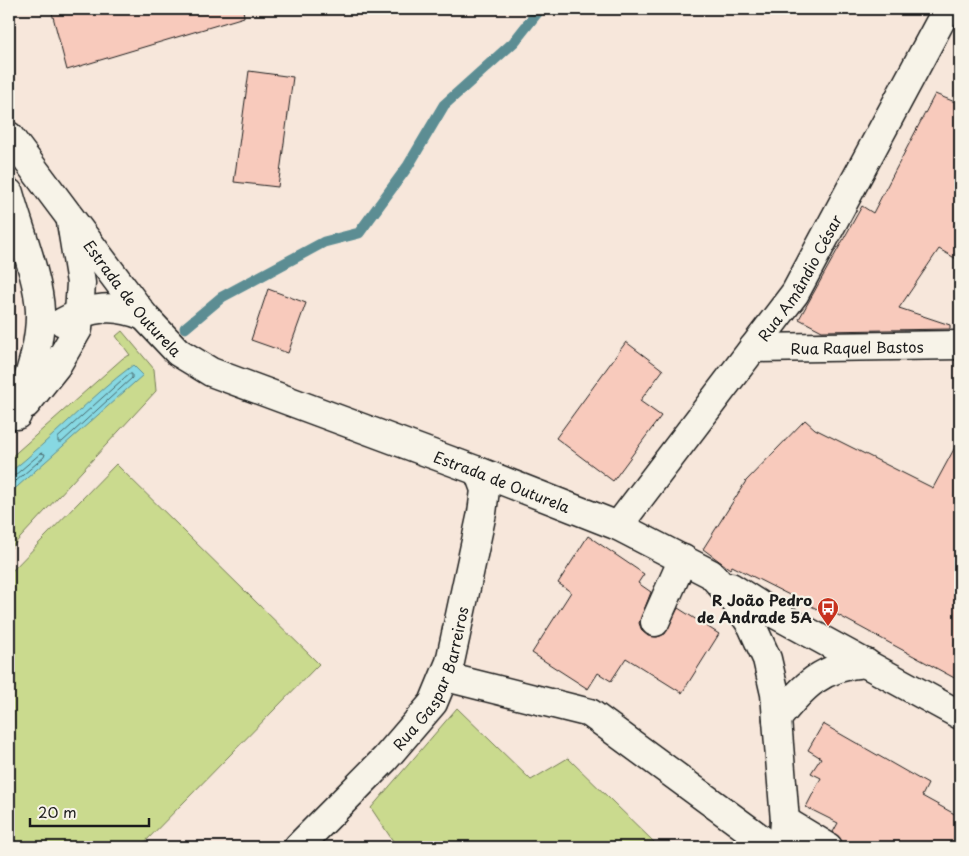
<svg xmlns="http://www.w3.org/2000/svg" width="969" height="856" font-family="'Playpen Sans',sans-serif">
<style>
.green{fill:#cada8e;stroke:#737b55}
.water{fill:#87d8e2;stroke:#5c8d93}
.lines{fill:none;stroke-linecap:round;stroke-linejoin:round}
.shore{stroke:#47676b;stroke-width:1}
.stream{stroke:#5c8d93;stroke-width:11}
.building{fill:#f8cabc;stroke:#1c1c1c}
.minor-casing{stroke:#1c1c1c;stroke-width:31}
.minor{stroke:#f7f3e8;stroke-width:28}
.labels{text-anchor:middle;dominant-baseline:central;stroke-width:4.5;stroke-linejoin:round;paint-order:stroke}
.street-label{font-size:15px;fill:#1c1c1c;stroke:#f7f3e8}
.poi-label{font-size:15px;font-weight:bold;fill:#1c1c1c;stroke:#f7f3e8;text-anchor:end}
</style>
<rect width="100%" height="100%" fill="#f7e7db"/>
<filter id="ink" filterUnits="userSpaceOnUse"><feTurbulence type="fractalNoise" baseFrequency=".02" numOctaves="2"/><feDisplacementMap in="SourceGraphic" scale="10" xChannelSelector="R" yChannelSelector="G"/><feConvolveMatrix kernelMatrix="1 2 1 2 8 2 1 2 1" color-interpolation-filters="sRGB"/></filter>
<g filter="url(#ink)">
<g class="green">
<path d="M122,331l32,38 2,22 -147,159v-91l114,-101 7,-3 -14,-19z"/>
<path d="M116,464l203,200 -179,183h-131v-273z"/>
<path d="M457,708l74,72 37,-22 87,85 -7,4h-251l-26,-39z"/>
</g>
<path class="water" d="M133,365l10,10 -134,119v-21c43,-34 80,-75 124,-108z"/>
<g class="lines">
<g class="shore">
<path d="M129,374h3v4l-70,64h-4v-4z"/>
<path d="M9,477l5,-1 27,-23 4,1 -1,3 -35,30"/>
</g>
<path class="stream" d="M185,328l37,-31 102,-55 35,-9 49,-67 36,-61 70,-63 26,-33"/>
</g>
<g class="building">
<path d="M51,9h192l1,8 -177,53z"/>
<path d="M249,71l44,6 -15,110 -44,-5z"/>
<path d="M935,94l25,10v157l-21,-12 -40,59 51,17v4l-128,2 -23,-12 63,-113 11,7z"/>
<path d="M268,289l38,14 -18,50 -37,-13z"/>
<path d="M626,342l37,28 -23,31 21,15 -48,65 -57,-43z"/>
<path d="M805,420l10,9 118,59 27,-50v243l-137,-74 -2,4 -89,-45 -2,3 -27,-20 43,-68z"/>
<path d="M588,536l56,38 -6,9 13,9 -12,31 3,8 6,5 9,1 8,-3 13,-26 41,26 -37,59 -56,-35 -15,23 -13,-8 -10,16 -56,-36 39,-61 -13,-9z"/>
<path d="M823,724l105,60 -6,12 38,21v30h-108l-10,-5 -9,-10 5,-9 -32,-16 15,-29 -10,-5 10,-15 -13,-8z"/>
</g>
<g class="lines">
<g class="minor-casing">
<g id="minor">
<path id="s1" d="M9,136l135,180 34,36 33,20 267,99 140,55 93,48 24,27 17,25 15,33 8,35 10,127 -2,26"/>
<path d="M9,193c9,33 30,85 31,118 1,36 -13,70 -23,104"/>
<path d="M63,322c28,-16 52,-18 81,-6"/>
<path id="s2" d="M753,348l207,-3"/>
<path d="M26,404l31,-39 21,-36 3,-46 -10,-61"/>
<path id="s3" d="M618,526l177,-233 152,-284"/>
<path d="M731,587l33,21 196,107"/>
<path d="M655,622l28,-63"/>
<path d="M446,677l144,36 182,134"/>
<path d="M777,719c26,-33 45,-53 89,-56"/>
<path d="M785,821l43,26"/>
<path id="s4" d="M298,847l87,-88 48,-56 17,-41 32,-149 3,-23 -7,-19"/>
</g>
</g>
<use href="#minor" class="minor"/>
</g>
</g>
<defs>
<g id="bus-pin" transform="scale(1.125)"><path d="M0 17L-7.5 6A9.5 9.5 0 1 1 7.5 6Z" fill="#c8321e" stroke="#f7f3e8"/><path d="M-5-6H5V4H4V6H2V4H-2V6H-4V4H-5ZM-3.5-4V0h7V-4ZM-3.5 1.2v1.5H-2V1.2ZM2 1.2v1.5H3.5V1.2Z" fill="#fff"/></g>
</defs>
<g fill-rule="evenodd">
<use href="#bus-pin" x="828" y="608"/>
</g>
<g class="labels">
<g class="street-label">
<text stroke="none"><textPath href="#s3" startOffset="308">Rua Amândio César</textPath></text>
<text stroke="none"><textPath href="#s1" startOffset="204">Estrada de Outurela</textPath></text>
<text stroke="none"><textPath href="#s2" startOffset="104">Rua Raquel Bastos</textPath></text>
<text stroke="none"><textPath href="#s1" startOffset="624">Estrada de Outurela</textPath></text>
<text stroke="none"><textPath href="#s4" startOffset="219">Rua Gaspar Barreiros</textPath></text>
</g>
<g class="poi-label">
<text x="812" y="599">R João Pedro<tspan x="812" dy="17">de Andrade 5A</tspan></text>
</g>
</g>
<rect width="969" height="856" fill="none" stroke="#f7f3e8" stroke-width="30"/>
<rect x="15" y="15" width="939" height="826" fill="none" stroke="#1c1c1c" stroke-width="2" filter="url(#ink)"/>
<path d="M30 818v8h119v-8" fill="none" stroke="#1c1c1c" stroke-width="2.5"/>
<text x="38" y="818" font-size="15" fill="#1c1c1c" stroke="#f7f3e8" stroke-width="4" paint-order="stroke">20 m</text>
</svg>
